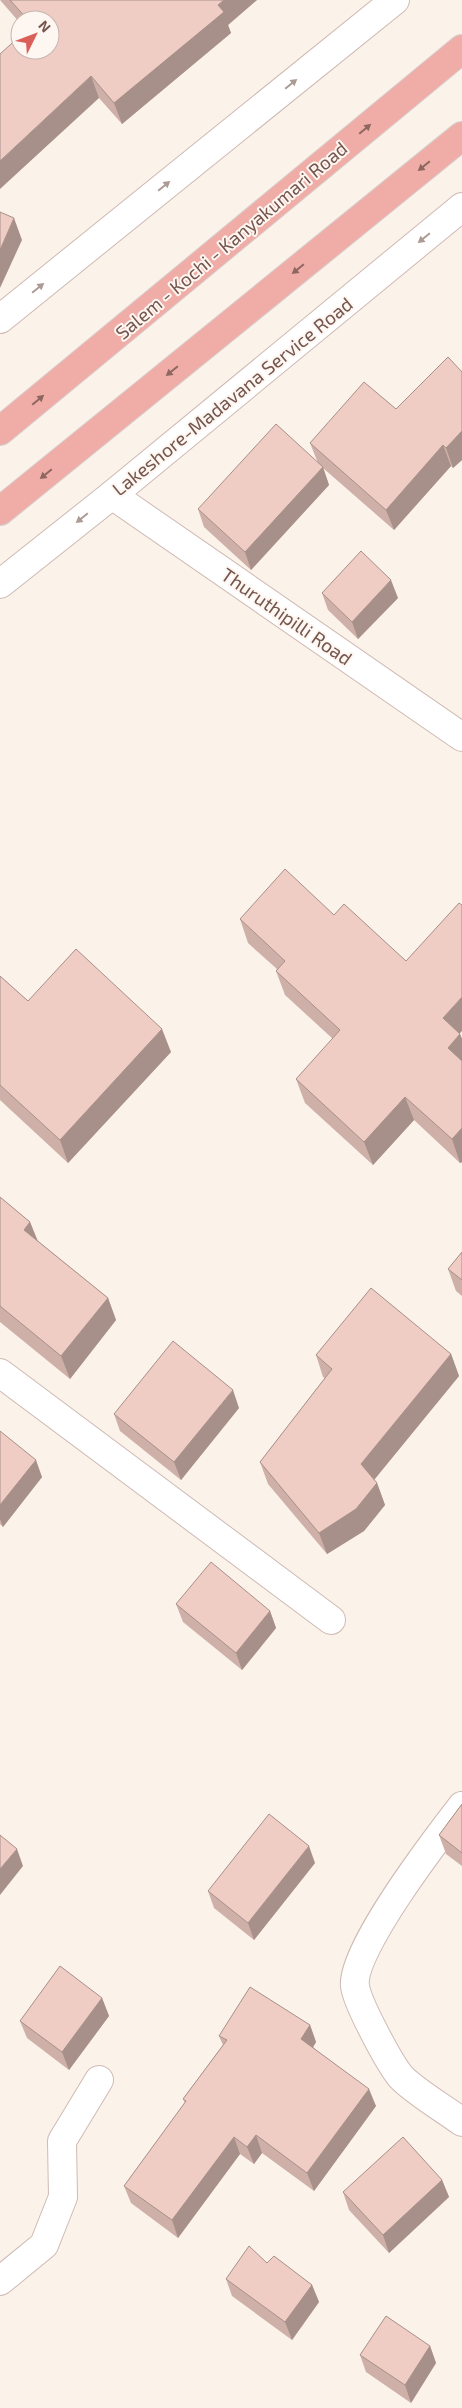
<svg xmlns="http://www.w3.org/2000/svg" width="462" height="2408" font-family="'Exo 2',sans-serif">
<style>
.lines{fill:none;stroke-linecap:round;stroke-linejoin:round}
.minor-casing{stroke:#cfbab3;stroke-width:30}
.highway-casing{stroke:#d8d0ce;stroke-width:30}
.minor{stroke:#fff;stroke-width:28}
.highway{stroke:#f0aca6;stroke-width:28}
.wall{fill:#ceb0a9}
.shaded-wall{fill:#a79089}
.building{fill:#efcdc4;stroke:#a79089}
.oneway{fill:#ac9a95}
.oneway2{fill:#8e6760}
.labels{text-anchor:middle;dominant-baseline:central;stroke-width:4;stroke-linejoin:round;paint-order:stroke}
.street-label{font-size:19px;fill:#75564f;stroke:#fef6f1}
</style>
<rect width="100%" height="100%" fill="#fbf2ea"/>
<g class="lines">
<g class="minor-casing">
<g id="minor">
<path d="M0,319l395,-319"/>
<path d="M112,495l350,242"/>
<path d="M0,584l112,-89 350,-288"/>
<path d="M0,1373l331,247"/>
<path d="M462,1806c-24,31 -112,145 -107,180 2,17 35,78 46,91 13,14 45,33 61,45"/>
<path d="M0,2281l44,-36 19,-48 -1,-56 37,-61"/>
</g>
</g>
<g class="highway-casing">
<g id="highway">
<path d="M0,431l462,-382"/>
<path d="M0,511l462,-375"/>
</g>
</g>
<use href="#minor" class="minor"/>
<use href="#highway" class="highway"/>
</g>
<g class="wall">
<path d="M0,0h257l-29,25 3,8 -109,91 -23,-26 -49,-78h-30v3z"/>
<path d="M462,372v88l-9,8 -2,-2 -57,64 -71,-62 6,17 -78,85 -47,-43 -6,-18 120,-46 -8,-20 86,-34z"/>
<path d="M322,593l76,5 -40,41 -30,-29z"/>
<path d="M240,919l220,115 2,5v123l-2,1 -46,-43 -41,45 -68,-62 -9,-24 37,-40 -48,-44 -9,-24 1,-2 -29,-26z"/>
<path d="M0,976l28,25 143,51 -103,111 -68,-63z"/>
<path d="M0,1197l30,25 8,19 70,57 8,22 -46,59 -70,-57z"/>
<path d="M462,1252v44l-6,-5 -8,-22z"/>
<path d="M451,1354l8,22 -85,104 3,3 8,22 -21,26 -37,23 -59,-70 -8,-22 65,-84 -2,-1 -7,-22z"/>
<path d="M239,1408l-58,72 -61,-49 -6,-17z"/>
<path d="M0,1431l42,46 -39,50 -3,-3z"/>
<path d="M176,1604l94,7 6,17 -34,42 -59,-48z"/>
<path d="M462,1804v62l-16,-12 -7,-19z"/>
<path d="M315,1863l-61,77 -40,-32 -6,-17z"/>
<path d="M102,1998l7,18 -40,54 -42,-32 -7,-17z"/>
<path d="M310,2025l6,17 -3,5 63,59 -62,85 -52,-38 -8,11 -14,-10 -62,84 -47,-35 -7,-17 61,-83 -2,-4 40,-54 -4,-9z"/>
<path d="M442,2180l7,17 -60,56 -40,-43 -6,-18z"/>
<path d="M267,2263l45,22 7,17 -27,38 -60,-44 -6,-17z"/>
<path d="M430,2346l6,17 -25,40 -45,-31 -6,-17z"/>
</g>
<g class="shaded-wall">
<path d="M224,0h33l-29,25 3,8 -109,91 -8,-21z"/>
<path d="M91,76l8,22 -99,91v-28z"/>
<path d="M14,218l8,22 -22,48v-38z"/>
<path d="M462,431v29l-9,8 -7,-20z"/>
<path d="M443,445l8,21 -57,64 -8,-20z"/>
<path d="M323,467l6,18 -78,85 -6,-18z"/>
<path d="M391,580l7,18 -40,41 -6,-17z"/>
<path d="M462,997v34l-10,11 -9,-24z"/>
<path d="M162,1029l9,23 -103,111 -8,-23z"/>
<path d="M460,1034l2,5v26l-14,-17z"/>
<path d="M405,1097l9,23 -41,45 -9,-23z"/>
<path d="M462,1128v34l-2,1 -8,-24z"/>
<path d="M30,1222l9,23 -15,-15z"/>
<path d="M108,1298l8,22 -46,59 -9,-23z"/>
<path d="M451,1354l8,22 -90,110 -8,-22z"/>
<path d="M233,1390l6,18 -58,72 -7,-18z"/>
<path d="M36,1460l6,17 -39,50 -3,-8v-14z"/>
<path d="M377,1483l8,22 -21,26 -37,23 -8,-21z"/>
<path d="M270,1611l6,17 -34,42 -6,-17z"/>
<path d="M309,1846l6,17 -61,77 -6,-17z"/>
<path d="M17,1849l6,17 -23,29v-26z"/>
<path d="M102,1998l7,18 -40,54 -7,-18z"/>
<path d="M310,2025l6,17 -8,14 -7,-17z"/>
<path d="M369,2089l7,17 -62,85 -7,-18z"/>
<path d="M256,2135l6,18 -8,11 -7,-17z"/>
<path d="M234,2137l6,17 -62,84 -6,-18z"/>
<path d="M442,2180l7,17 -60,56 -6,-18z"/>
<path d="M312,2285l7,17 -27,38 -7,-18z"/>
<path d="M430,2346l6,17 -25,40 -6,-18z"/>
</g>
<g class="building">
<path d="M10,0h214l-6,5 6,7 -110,91 -23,-27 -91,85v-107l20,-18v14h30v-30h-22z"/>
<path d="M0,212l14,6 -14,32z"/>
<path d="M448,357l14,15v59l-16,17 -3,-3 -57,65 -76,-67 54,-61 32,27z"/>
<path d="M276,424l47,43 -78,85 -47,-43z"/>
<path d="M361,551l30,29 -39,42 -30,-29z"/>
<path d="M285,869l49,46 10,-11 62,57 53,-58 3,2v92l-19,21 17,16 -12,14 14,13v67l-10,11 -47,-42 -41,45 -68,-63 44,-49 -64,-59 9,-10 -45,-42z"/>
<path d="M76,949l86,80 -102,111 -60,-55v-109l28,25z"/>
<path d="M0,1197l30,25 -6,8 84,68 -47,58 -61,-50z"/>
<path d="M462,1252v28l-14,-11z"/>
<path d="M371,1288l80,66 -90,110 16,19 -21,26 -37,24 -59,-71 72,-93 -16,-14z"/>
<path d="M173,1341l60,49 -59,72 -60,-48z"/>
<path d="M0,1431l36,29 -36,45z"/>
<path d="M211,1562l59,49 -34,42 -60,-49z"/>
<path d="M462,1804v49l-23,-18z"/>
<path d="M269,1814l40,32 -61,77 -40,-32z"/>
<path d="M0,1835l17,14 -17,20z"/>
<path d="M60,1966l42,32 -40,54 -42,-31z"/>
<path d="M250,1987l60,38 -9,14 68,50 -62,84 -51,-38 -9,12 -13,-10 -62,83 -48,-34 62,-85 -3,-2 44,-59 -8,-4z"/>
<path d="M403,2137l39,43 -59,55 -40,-43z"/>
<path d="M249,2246l18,17 7,-7 38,29 -27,37 -59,-43z"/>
<path d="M386,2316l44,30 -25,39 -45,-30z"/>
</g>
<defs><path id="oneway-solid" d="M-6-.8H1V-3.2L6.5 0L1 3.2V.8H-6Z" transform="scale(1.25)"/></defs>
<g class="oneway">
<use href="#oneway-solid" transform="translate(291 84) rotate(-39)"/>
<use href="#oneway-solid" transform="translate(164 186) rotate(-39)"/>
<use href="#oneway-solid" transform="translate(424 238) rotate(141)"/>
<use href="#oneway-solid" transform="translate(38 288) rotate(-39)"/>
<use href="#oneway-solid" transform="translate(82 518) rotate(141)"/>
</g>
<g class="oneway2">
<use href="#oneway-solid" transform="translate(365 129) rotate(-40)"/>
<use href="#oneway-solid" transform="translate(424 166) rotate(141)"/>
<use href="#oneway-solid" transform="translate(298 269) rotate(141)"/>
<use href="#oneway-solid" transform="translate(172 371) rotate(141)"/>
<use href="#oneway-solid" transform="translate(38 400) rotate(-40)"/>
<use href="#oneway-solid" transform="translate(46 474) rotate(141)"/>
</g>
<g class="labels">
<g class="street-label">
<text transform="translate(231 240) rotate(-40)">Salem - Kochi - Kanyakumari Road</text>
<text transform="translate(232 396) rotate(-39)">Lakeshore-Madavana Service Road</text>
<text transform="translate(287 616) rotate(35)">Thuruthipilli Road</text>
</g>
</g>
<g transform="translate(35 35) rotate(48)"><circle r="24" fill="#fef6f1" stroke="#c7b6b0"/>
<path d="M0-4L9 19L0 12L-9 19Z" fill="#db5f59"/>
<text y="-8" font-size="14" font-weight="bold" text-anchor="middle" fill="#75564f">N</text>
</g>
</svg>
